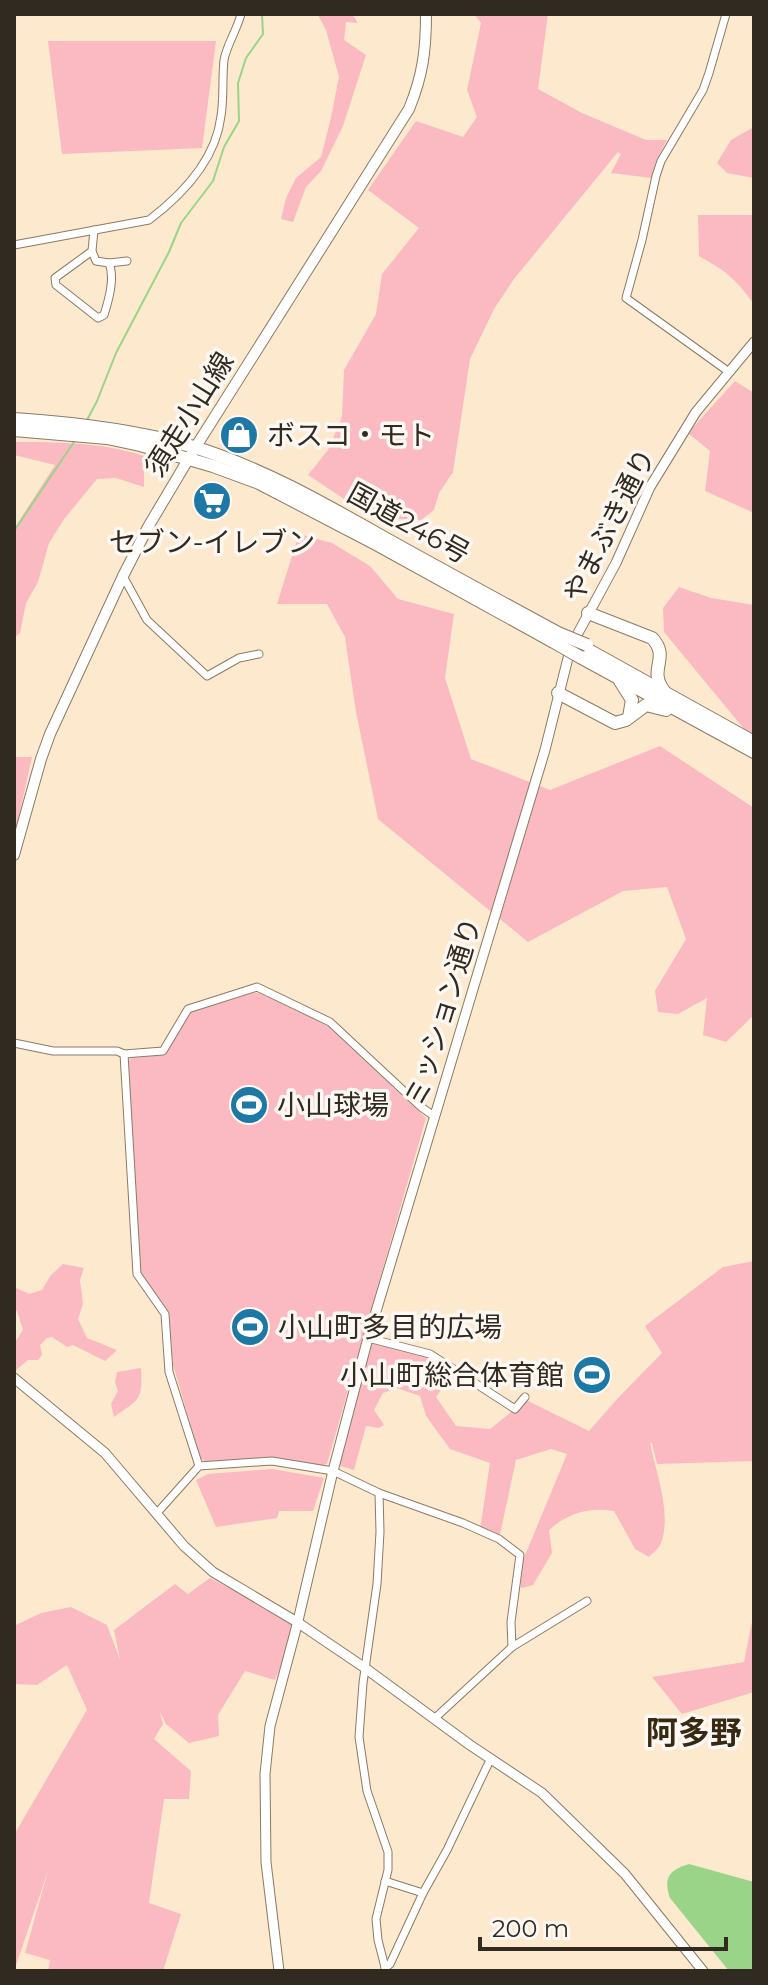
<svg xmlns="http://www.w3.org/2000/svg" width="768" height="1985" font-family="Montserrat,'Noto Sans JP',sans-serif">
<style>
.green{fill:#fbb9c2}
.water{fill:#99d489}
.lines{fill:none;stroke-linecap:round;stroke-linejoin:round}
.stream{stroke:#99d489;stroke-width:2}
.minor-casing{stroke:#8c7a63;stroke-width:9}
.tertiary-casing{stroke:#8c7a63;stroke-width:11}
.secondary-casing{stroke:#8c7a63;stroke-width:12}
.trunk-casing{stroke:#8c7a63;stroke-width:14}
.minor{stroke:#fff;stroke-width:7}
.tertiary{stroke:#fff;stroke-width:9}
.secondary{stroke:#fff;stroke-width:10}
.trunk{stroke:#fff;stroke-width:12}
.trunk-bridge-casing{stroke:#8c7a63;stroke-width:14;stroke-linecap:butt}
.trunk-bridge{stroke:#fff;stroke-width:12}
.labels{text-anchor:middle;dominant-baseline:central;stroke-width:7;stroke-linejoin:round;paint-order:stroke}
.street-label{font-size:28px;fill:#312a20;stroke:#fdf8f3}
.poi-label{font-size:28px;fill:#312a20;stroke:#fdf8f3;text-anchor:start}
.quarter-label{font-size:32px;font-weight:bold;fill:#382913;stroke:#fdf8f3}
</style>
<rect width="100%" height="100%" fill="#fde9ce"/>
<g class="green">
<path d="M327,14h25l6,9 -12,-1 -2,18 22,15 -23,71 -22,45 -15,16 -13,35 -12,-3 5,-21 10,-20 25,-21 9,-35 9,-45 -13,-47 -8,-15z"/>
<path d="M474,14h74l-10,75 44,24 64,27h21l-11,21 -5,17 -40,-5 10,-19 -3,-2 -104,127 -20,30 -24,50 -17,113 -14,21 -5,17 -13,10 -38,-2 -36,-17 -39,-26 20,-25 14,-33 2,-47 32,-56 6,-40 37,-46 -51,-38 48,-69 47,16 14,-20 -10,-27 14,-67z"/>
<path d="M48,41h168l-14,107 -140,6z"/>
<path d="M754,127v51l-27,-5 -10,-10 14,-23z"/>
<path d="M698,215h56v89c-20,-27 -27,-32 -55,-48z"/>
<path d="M735,381l19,12v120l-49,-22 5,-40 -22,-18z"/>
<path d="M14,442c43,0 88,0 130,14v31l-28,-9 -19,1 -33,40 -15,24 -11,39 -12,21 -6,30 -6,5v-109l41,-64 -41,-10z"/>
<path d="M299,534l33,9 38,23 28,33 56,15 -9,64 26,81 79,31 110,-44 94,62v207l-28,27 -23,-7 4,-37 -29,16 -20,-2 -3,-21 31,-52 -19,-52 -44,4 -95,51 -150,-123 -22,-107 -11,-75 -18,-33h-50z"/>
<path d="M679,587l32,11 43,7v136l-90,-109 -1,-24z"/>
<path d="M14,757h18l-18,81z"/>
<path d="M253,993h6l69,33 98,92 -99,346 -9,2 -47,-9 -66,5 -5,-5 -27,-92 -4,-53 -28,-37 -13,-213 3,-4 34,-3 26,-43z"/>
<path d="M754,1261v200l-97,3 -5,-21h-2c6,30 22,70 11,100 -2,5 -8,10 -12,14l-14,-8 -21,-38c-26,-4 -45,2 -65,19l3,23 -19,32 -12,3v-23l46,-111 -16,-5 -35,11 -17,79 -19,-9 10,-67 -40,-14 -24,-33 -6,-20 -23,-8 -14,5 -9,17 10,15 -5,3 -13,-2 -12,44 -17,-5 34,-126 48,8 33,27 -16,23 20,29 34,3 36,-29 63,31 29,-33 44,-45 -17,-27 78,-59z"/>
<path d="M63,1264l21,4 -4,12 3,24 -5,15 9,19 30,12 -12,11 -32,-16 -6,2 -15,-10 -5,1 -7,7 2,10 -4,5h-10l-13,11 -1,-27 9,-14 -6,-19 -3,-2v-22l15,7 13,-4 9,-15z"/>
<path d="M141,1368c2,33 -2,31 -27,49l-3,-13 7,-13 -3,-9 2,-10z"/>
<path d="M272,1469l52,9 -11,33h-34l-2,7 -61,9 -20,-47 12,-6z"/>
<path d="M210,1578l87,47 -22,55 -30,-9 -27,44 1,21 -30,7 -23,-19 -6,-12 3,12 -9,15 37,32 -2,28h-25l-15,104 32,11 -18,57h-115l2,-11 -25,-7 23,-82 -34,100v-136l73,-125 -20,-45 -30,20 -23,-1v-58l27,-13 30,-6 36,18 13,35 -6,-30 61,-46 13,10z"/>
<path d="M754,1612v80l-72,22 -30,-37 92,-15z"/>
</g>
<path class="water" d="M689,1864l65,18v89h-25l-59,-73c-7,-20 -1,-28 19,-34z"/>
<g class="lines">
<g class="stream">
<path d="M87,420l10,-19 19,-48 53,-101 12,-29 32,-42 11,-34 15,-26 -1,-38 8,-25 17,-24 -1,-20"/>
<path d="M14,531l62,-92"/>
</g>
<g class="minor-casing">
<g id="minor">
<path d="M726,14l-17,59 -6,17 -42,71 -5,15 -14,64 -16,58 103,74"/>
<path d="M14,245l135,-25c33,-25 67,-61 72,-104 3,-18 1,-37 3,-56 3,-16 13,-30 17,-46"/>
<path d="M92,251l-37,27 1,7 42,33 6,-3c5,-16 11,-37 5,-52l-13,-2 -4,-10 2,-21"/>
<path d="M109,263l18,-2"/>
<path d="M123,576l24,44 60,56 32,-18 20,-4"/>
<path d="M14,1043l39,8h64l7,3 39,-3 25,-42 69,-22 73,35 91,85 13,9"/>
<path d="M124,1054l13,220 28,40 4,58 30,94"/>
<path d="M368,1338l62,16 85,55 10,-12"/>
<path d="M379,1493l1,39 -3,52 -14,99 -4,54 8,54 21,61v18l-12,49 2,21 8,31"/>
<path d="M157,1513l42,-47 73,-5 61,10 46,22 84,30 36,16 21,16 -9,67 1,25"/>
<path d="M435,1718l77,-71 75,-46"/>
<path d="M385,1881l38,12 24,-43 44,-92"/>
<path d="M385,1968l5,-4 33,-71"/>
</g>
</g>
<g class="tertiary-casing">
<g id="tertiary">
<path d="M14,1378l91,75 79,93 29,26 84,50 68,46 105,77 72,48 83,81 78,97"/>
<path d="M279,1971l-13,-109 -1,-88 5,-48 27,-101 36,-154 35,-133 177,-588 26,-104 45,-83 34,-76 46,-75 58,-70"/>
</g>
</g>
<g class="secondary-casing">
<path id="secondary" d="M14,855l27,-96 9,-25 73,-158 25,-49 47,-79 214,-339c14,-34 17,-59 17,-95"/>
</g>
<g class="trunk-casing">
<g id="trunk">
<path d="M14,419c60,4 122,11 180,28 67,21 127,55 187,89 59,33 118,65 177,97"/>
<path d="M14,430l93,8 33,7 73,21 46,17 119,62 174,96"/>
<path d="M588,613l64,25c19,20 -5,31 12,53"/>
<path d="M585,648l169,94"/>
<path d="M580,657l174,95"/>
<path d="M620,681l12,19 -3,17"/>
<path d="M558,693l57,30 11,-3 20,-15 20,5"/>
</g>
</g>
<use href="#minor" class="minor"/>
<use href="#tertiary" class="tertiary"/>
<use href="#secondary" class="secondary"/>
<use href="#trunk" class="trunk"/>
<g class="trunk-bridge-casing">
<g id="trunk-bridge">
<path d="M558,633l29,12"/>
<path d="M552,641l28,16"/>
</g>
</g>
<use href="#trunk-bridge" class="trunk-bridge"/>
</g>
<defs>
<g id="shop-disc" transform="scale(2)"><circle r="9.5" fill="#1d78a6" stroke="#fdf8f3"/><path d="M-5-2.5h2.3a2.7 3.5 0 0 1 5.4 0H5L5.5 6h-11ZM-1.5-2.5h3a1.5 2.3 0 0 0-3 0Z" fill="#fff"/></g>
<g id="supermarket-disc" transform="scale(2)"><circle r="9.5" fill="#1d78a6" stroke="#fdf8f3"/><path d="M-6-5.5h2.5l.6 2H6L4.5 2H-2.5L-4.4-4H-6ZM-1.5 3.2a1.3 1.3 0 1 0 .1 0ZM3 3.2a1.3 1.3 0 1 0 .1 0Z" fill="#fff"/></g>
<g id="stadium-disc" transform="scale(2)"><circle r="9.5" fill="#1d78a6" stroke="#fdf8f3"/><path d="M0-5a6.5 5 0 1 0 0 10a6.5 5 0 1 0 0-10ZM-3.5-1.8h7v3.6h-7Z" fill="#fff"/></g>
</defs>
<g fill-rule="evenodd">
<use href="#shop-disc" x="239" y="435"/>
<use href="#supermarket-disc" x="212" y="501"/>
<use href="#stadium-disc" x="249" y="1105"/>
<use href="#stadium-disc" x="250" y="1327"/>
<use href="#stadium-disc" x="592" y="1375"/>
</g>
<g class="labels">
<g class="street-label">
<text transform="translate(189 414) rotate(-58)">須走小山線</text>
<text transform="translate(409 523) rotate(29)">国道246号</text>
<text transform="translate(609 525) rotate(-63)">やまぶき通り</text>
<text transform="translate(443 1012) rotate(-73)">ミッション通り</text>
</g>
<g class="poi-label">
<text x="267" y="435">ボスコ・モト</text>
<text x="212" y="542" text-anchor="middle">セブン-イレブン</text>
<text x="277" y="1105">小山球場</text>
<text x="278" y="1327">小山町多目的広場</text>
<text x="564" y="1375" text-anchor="end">小山町総合体育館</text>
</g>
<g class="quarter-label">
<text x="694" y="1732">阿多野</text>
</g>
</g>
<rect width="768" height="1985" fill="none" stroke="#312a20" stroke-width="32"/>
<path d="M480 1937v12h246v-12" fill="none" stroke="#312a20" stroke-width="4"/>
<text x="492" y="1937" font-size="24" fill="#312a20" stroke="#fdf8f3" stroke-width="6" paint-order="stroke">200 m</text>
</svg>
